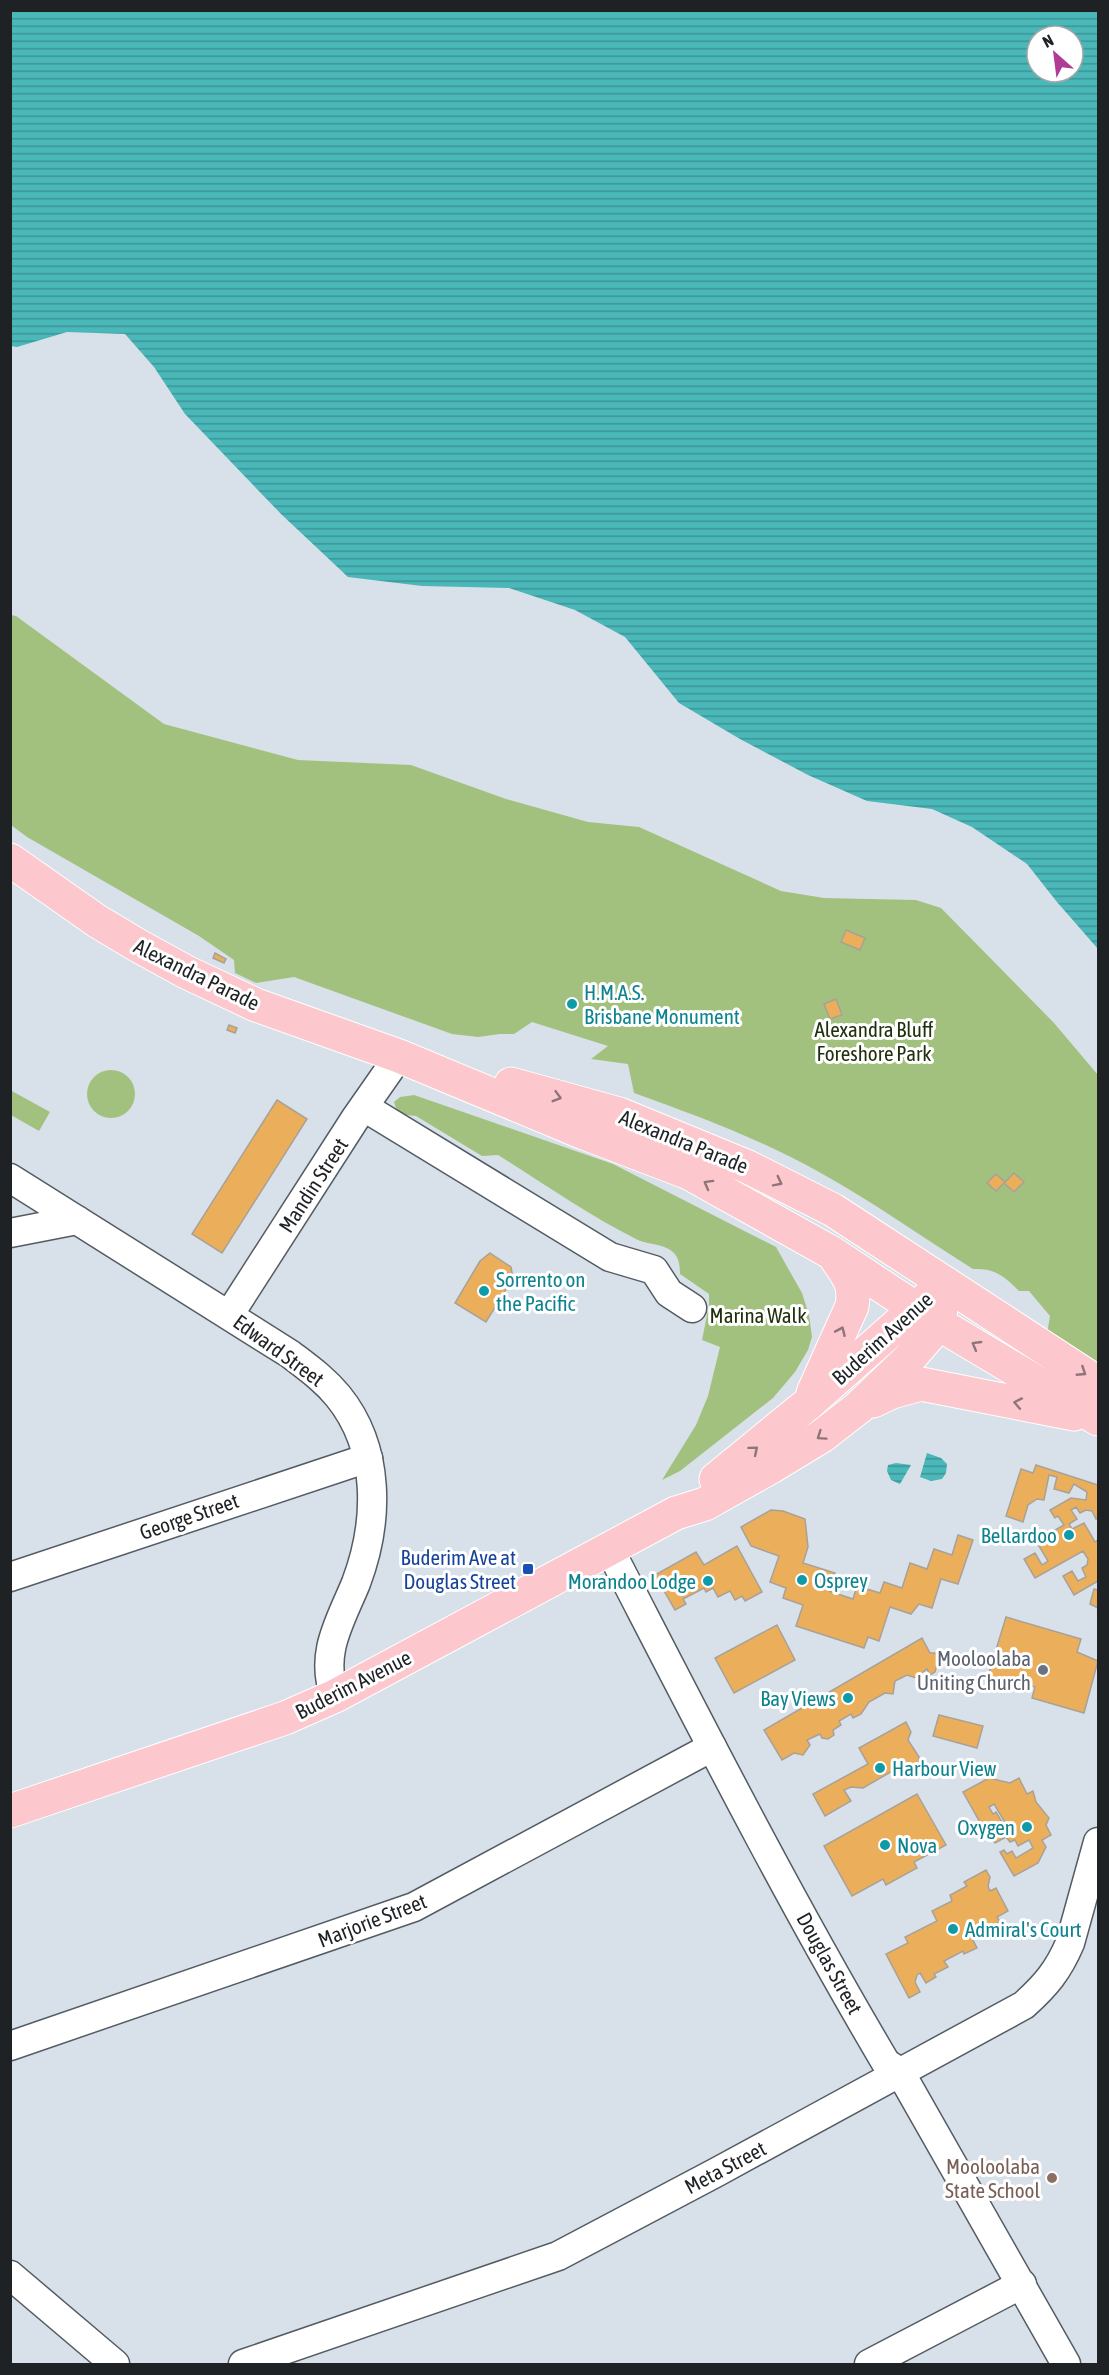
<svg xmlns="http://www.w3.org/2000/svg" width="1109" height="2375" font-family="'Asap Condensed',sans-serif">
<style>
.green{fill:#a2c17e}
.water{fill:url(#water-rules);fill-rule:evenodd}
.building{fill:#ebaf5b;stroke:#a8a198;stroke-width:1.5}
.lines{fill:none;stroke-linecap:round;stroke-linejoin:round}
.minor-casing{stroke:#545c63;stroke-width:31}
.major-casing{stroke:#fff;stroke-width:35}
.minor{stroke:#fff;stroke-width:28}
.major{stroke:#fcc8cd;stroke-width:33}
.oneway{stroke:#8e7579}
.culture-dot{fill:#0f9aa8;stroke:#fff;stroke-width:2}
.transit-dot{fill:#1a4fb4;stroke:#fff;stroke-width:2}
.worship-dot{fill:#6b7280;stroke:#fff;stroke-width:2}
.education-dot{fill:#8d6e63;stroke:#fff;stroke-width:2}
.labels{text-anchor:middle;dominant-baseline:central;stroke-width:6;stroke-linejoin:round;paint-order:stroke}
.street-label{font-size:21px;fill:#1f2225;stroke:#fff}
.culture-label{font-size:21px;fill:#0d838f;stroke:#fff;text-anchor:start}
.park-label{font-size:21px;fill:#21300c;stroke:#fff}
.transit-label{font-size:21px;fill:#164399;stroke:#fff;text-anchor:end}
.worship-label{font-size:21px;fill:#5b616d;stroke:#fff;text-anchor:end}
.education-label{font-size:21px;fill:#785e54;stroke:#fff;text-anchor:end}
</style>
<defs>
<pattern id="water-rules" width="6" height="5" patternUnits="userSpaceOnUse" patternTransform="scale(1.5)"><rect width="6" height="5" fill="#4ab7b9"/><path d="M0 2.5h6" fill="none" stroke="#3d9496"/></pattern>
</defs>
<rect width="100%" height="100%" fill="#d8e1ea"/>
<g class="green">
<path d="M11,615l5,1 148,108 134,36 113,5 95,34 82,23 51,5 142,64 43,7 92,2 25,8 113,115 44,52v293l-51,-34 3,-18 -21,-25h-10c-15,-15 -24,-23 -46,-22 -51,-32 -101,-68 -154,-97 -59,-33 -121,-56 -185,-79l-6,-29 -37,-5 17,-13 -76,-24 -18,12h-14l-22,3 -26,-3 -158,-57 -38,6 -21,-10 -1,-13 -35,-24 -172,-99 -16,-12z"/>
<circle cx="111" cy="1094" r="24"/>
<path d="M10,1090l40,22 -11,19 -28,-16z"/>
<path d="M414,1095l199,69 163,83 26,46 7,22 3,22 -4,13 -13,22 -22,26 -93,73 -18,9 34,-55 12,-29 12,-49 -18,-7 7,-35v-11l-29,-20c0,-7 -1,-16 -6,-21 -10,-10 -27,-8 -38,-14 -48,-24 -93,-56 -138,-84l-16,1 -66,-40 -18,-2 -4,-12 6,-5z"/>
</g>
<g class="water">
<path d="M10,11h1088v938l-41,-47 -30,-38 -55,-37 -40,-18 -65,-8 -59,-26 -68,-36 -61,-36 -54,-66 -50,-27 -66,-22 -87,-2 -74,-9 -67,-63 -96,-100 -31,-47 -29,-33 -58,-2 -50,15 -6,-1zM1037,36h36v36h-36z"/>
<path d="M927,1453l14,5 6,6 -1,9 -4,6 -11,2 -11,-4z"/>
<path d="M896,1463l15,2 -11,19 -9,-4 -4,-9 1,-6z"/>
</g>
<g class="building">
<path d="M846,930l19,8 -5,12 -19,-8z"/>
<path d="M215,953l11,6 -2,4 -11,-5z"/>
<path d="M836,999l6,16 -12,4 -6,-15z"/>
<path d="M229,1025l8,3 -2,5 -8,-3z"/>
<path d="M277,1100l30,19 -85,134 -30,-19z"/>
<path d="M1014,1173l10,9 -10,10 -10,-9 -8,8 -9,-8 9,-9 9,8z"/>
<path d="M490,1253l21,14 2,11 -27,44 -31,-19 25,-42z"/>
<path d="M1036,1465l62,20v33l-2,1 -4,-8 -6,-1 -6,3 -4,-6 -5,3 6,9 -8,5 3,5 12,-6 11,19 3,-2v41l-24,14 -11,-19 9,-5 6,10 8,-4 -4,-9 5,-3 1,-6 -5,-8 -48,27 -11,-19 11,-6 7,12 6,-4 -12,-20 28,-16 -6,-9 -3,2 -5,-8 21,-12 15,2 1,-8 -13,-8 -5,9 -15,-4 3,-12 -8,-2 -5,25 -7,-1 -9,6 -5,17 -17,-6 15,-47 12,4z"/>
<path d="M771,1510l12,1 22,8 3,28 -5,16 32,10 -6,18 24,8 4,-13 23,7 4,-11 18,6 8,-25 17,6 7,-20 18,6 6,-20 15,5 -15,44 -17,-5 -9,29 -13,-4 -8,10 -21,-7 -11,34 -11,-4 -4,11 -68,-22 7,-21 -20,-7 3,-10 -16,-6 9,-26 -28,-10 -10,-19z"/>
<path d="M737,1546l25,46 -17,9 -3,-5 -7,4 -5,-9 -12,6 -5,-9 -7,4 -2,-4 -21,11 3,5 -11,6 -20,-35 41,-23 8,13z"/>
<path d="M1094,1589l4,1v18l-8,-4z"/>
<path d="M1006,1617l75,22 -4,13 21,9 -14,52 -52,-15 3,-11 -8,-2 -2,7 -19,-6 3,-4 -21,-6z"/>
<path d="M777,1625l18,35 -61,33 -19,-35z"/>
<path d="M922,1638l8,15h5l4,4 -4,15 -5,3 -3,-6 -11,9 -9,-3 -12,6 -2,13 -8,-1 -16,9 -8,12 -8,4 -2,-4 -12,7 2,4 -8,5 1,5 -6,4 -6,-1 -2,-4 -13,6 3,5 -7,10 -9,-2 -12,7 -18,-30z"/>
<path d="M939,1715l44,11 -6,22 -44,-12z"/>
<path d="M906,1722l5,10 -3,8 11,17v8l-5,6 -6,-2 -4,2 -3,-5 -38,22 -12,-1 -7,3 7,11 -26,15 -12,-22 55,-30 -9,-16z"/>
<path d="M989,1778l21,5 9,-5 8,16 6,-3 3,11 13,16 -3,7 5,10 -9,5 4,7 -8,16 -24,13 -14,-24 4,-2 3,4 5,-3 4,7 17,-10 -4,-8 -11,6 -3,-6 -5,2 -4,-5 -11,6 -4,-8 12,-6 3,4 3,-4 -15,-25 -5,3 4,7 3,-2 6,10 -9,6 -4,-6 -7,4 -19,-34z"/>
<path d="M917,1794l29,51 -32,17 3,6 -31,17 -3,-6 -31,17 -28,-50z"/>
<path d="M986,1870l4,7 -2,9 2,5 6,-3 12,23 -11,6 3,5 -29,14 6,12 -13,6 -1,-3 -19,10 4,6 -14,7 2,3 -10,6 -6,-10 -3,2 -2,7 5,10 -11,6 -23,-44 22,-11 -3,-6 32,-16 -5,-10 20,-10 -2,-6 17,-9 -3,-4z"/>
</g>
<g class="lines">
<g class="minor-casing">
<g id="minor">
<path d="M364,1107l246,150 44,13 15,23 23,15"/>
<path d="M10,1178l280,176c17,13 34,25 48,42 43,53 41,126 18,187 -16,39 -37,71 -21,113"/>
<path d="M10,1233l67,-13"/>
<path d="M229,1315l126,-196 44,-63"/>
<path d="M610,1550c89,172 177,346 276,513l14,9 166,292"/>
<path d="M10,1577l358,-119"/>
<path d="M10,2046l404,-139 298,-160"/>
<path d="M10,2275l105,89"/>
<path d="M243,2364l315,-108 159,-84 307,-167c22,-20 34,-34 46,-62l28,-101"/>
<path d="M869,2364l153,-80"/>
</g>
</g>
<g class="major-casing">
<g id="major">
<path d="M10,860l87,61 40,24 49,27 70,33 143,51 185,77 105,40 143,80 107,71 159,95"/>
<path d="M511,1084l108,30 129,53 85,43 265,173"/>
<path d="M813,1393l39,-87c4,-25 -6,-31 -18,-51"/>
<path d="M873,1401l19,-9 29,-8 153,30"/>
<path d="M716,1479l93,-76 123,-109"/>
<path d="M10,1811l275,-93 50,-22 341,-183 29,-9 66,-37 51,-31 36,-28 49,-47 32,-37 5,-40"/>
</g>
</g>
<use href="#minor" class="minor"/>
<use href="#major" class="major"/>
</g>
<defs><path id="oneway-chevron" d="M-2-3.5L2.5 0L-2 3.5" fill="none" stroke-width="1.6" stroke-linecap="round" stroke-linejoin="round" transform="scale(1.5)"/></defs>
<g class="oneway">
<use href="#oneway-chevron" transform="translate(557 1097) rotate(16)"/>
<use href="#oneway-chevron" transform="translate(778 1182) rotate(27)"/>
<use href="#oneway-chevron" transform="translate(708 1184) rotate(-151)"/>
<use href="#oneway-chevron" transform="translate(841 1331) rotate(-66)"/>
<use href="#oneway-chevron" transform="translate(976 1345) rotate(-150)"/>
<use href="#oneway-chevron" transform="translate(1082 1372) rotate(33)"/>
<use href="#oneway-chevron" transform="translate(1018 1403) rotate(-169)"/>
<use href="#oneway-chevron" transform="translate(821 1436) rotate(145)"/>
<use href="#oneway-chevron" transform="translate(754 1450) rotate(-40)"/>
</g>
<g class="culture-dot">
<circle cx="572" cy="1004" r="6"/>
<circle cx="484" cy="1291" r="6"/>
<circle cx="1069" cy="1535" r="6"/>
<circle cx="802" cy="1580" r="6"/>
<circle cx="708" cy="1581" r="6"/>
<circle cx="848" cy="1698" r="6"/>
<circle cx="880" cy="1768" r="6"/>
<circle cx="1027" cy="1827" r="6"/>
<circle cx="885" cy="1845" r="6"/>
<circle cx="953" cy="1929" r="6"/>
</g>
<rect class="transit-dot" x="522" y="1563" width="12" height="12" rx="3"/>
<circle class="worship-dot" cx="1043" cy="1670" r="6"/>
<circle class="education-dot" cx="1052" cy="2178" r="6"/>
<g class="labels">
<g class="street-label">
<text transform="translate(197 974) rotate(26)">Alexandra Parade</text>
<text transform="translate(684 1141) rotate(22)">Alexandra Parade</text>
<text transform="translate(313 1185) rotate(-57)">Mandin Street</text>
<text transform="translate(882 1338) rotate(-42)">Buderim Avenue</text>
<text transform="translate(279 1350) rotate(36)">Edward Street</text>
<text transform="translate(189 1516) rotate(-19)">George Street</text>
<text transform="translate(353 1684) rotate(-27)">Buderim Avenue</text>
<text transform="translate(372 1920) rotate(-21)">Marjorie Street</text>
<text transform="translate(830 1963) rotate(61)">Douglas Street</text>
<text transform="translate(725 2167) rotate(-28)">Meta Street</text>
</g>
<g class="culture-label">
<text x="584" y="992">H.M.A.S.<tspan x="584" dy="24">Brisbane Monument</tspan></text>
<text x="496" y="1279">Sorrento on<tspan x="496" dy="24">the Pacific</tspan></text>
<text x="1057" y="1535" text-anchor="end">Bellardoo</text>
<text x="814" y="1580">Osprey</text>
<text x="696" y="1581" text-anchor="end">Morandoo Lodge</text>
<text x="836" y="1698" text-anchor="end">Bay Views</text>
<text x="892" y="1768">Harbour View</text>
<text x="1015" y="1827" text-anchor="end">Oxygen</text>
<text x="897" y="1845">Nova</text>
<text x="965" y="1929">Admiral's Court</text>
</g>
<g class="park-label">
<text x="874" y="1029">Alexandra Bluff<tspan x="874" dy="24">Foreshore Park</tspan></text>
<text x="758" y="1315">Marina Walk</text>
</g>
<g class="transit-label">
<text x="516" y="1557">Buderim Ave at<tspan x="516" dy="24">Douglas Street</tspan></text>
</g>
<g class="worship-label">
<text x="1031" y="1658">Mooloolaba<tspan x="1031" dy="24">Uniting Church</tspan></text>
</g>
<g class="education-label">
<text x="1040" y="2166">Mooloolaba<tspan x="1040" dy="24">State School</tspan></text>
</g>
</g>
<rect width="1109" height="2375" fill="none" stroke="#1f2225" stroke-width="24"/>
<g transform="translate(1055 54) rotate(332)"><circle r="28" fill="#ffffff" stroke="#a5a7a8" stroke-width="1.5"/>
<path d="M0-4.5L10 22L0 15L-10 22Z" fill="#af3b94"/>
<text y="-9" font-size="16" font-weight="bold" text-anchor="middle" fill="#1f2225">N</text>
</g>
</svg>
